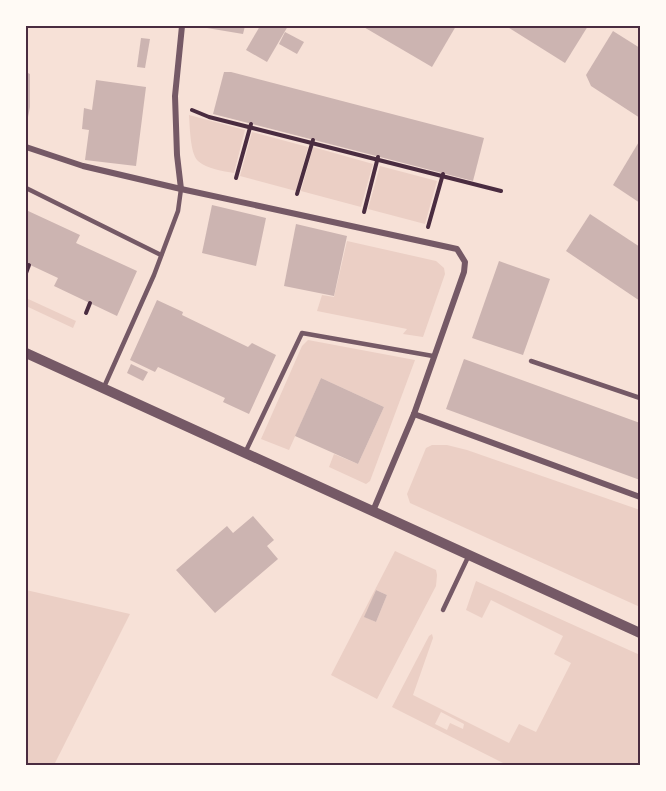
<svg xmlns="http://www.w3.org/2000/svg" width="666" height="791" font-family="'Space Grotesk',sans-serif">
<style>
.green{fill:#ebcfc5;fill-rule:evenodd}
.building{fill:#ccb4b1}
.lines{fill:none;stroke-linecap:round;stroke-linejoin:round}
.path{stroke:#4a2c40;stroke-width:4}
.service{stroke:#755966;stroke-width:4.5}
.minor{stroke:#755966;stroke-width:6}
.tertiary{stroke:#755966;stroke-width:10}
.neatline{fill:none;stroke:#4a2c40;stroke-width:2}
</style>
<rect width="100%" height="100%" fill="#f7e1d7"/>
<g class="green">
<path d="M189,115l56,15 -11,43c-11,-2 -27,-4 -36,-12 -8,-8 -8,-34 -9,-46z"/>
<path d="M252,132l56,15 -12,44 -56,-15z"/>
<path d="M313,147l60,17 -12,43 -60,-16z"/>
<path d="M380,166l57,15 -12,43 -57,-15z"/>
<path d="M347,241l89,20 8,7 1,6 -22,63 -20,-3 4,-5 -90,-18 5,-16 12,2z"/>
<path d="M26,298l50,23 -3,7 -47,-22z"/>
<path d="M308,340l107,20 -45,121 -4,3 -37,-17 5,-13 24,10 26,-57 -63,-29 -32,72 -28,-11 41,-93z"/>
<path d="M432,445h15l20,5 173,60v97l-230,-104 -3,-9 19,-46z"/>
<path d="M395,551l41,19 1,5 -1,11 -59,113 -46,-24zM376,590l11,5 -11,27 -11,-5z"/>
<path d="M476,581l164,74v110h-133l-115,-58 37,-71 3,-2 1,4 -20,57 96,48 10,-19 17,8 35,-69 -17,-9 9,-18 -72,-36 -9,18 -16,-8zM441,712l23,12 -1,5 -13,-6 -3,7 -12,-6z"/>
<path d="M26,590l104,24 -76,151h-28z"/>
</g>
<g class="building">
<path d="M201,26h44l-2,8 -42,-7z"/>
<path d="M260,26h28l-21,36 -21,-12z"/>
<path d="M362,26h94l-24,41z"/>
<path d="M506,26h82l-23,37z"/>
<path d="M613,31l27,17v70l-49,-32 -5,-11z"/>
<path d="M285,32l19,10 -7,12 -18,-10z"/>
<path d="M141,38l9,1 -5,29 -8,-1z"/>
<path d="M26,72l4,2v33l-3,15 -1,-1z"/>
<path d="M224,72h7l253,66 -11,43 -260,-67z"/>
<path d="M96,80l50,7 -10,79 -51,-6 4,-30 -7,-1 2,-21 8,2z"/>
<path d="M640,140v63l-27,-18z"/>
<path d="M212,205l54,13 -10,48 -54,-13z"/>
<path d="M26,210l54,25 -4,8 61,28 -20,45 -63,-30 4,-8 -32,-15z"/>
<path d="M590,214l50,33v54l-74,-50z"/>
<path d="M296,224l51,12 -13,60 -50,-10z"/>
<path d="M499,261l51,18 -27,76 -51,-17z"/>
<path d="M157,300l26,12 -1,3 66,32 4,-4 24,12 -27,59 -26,-12 2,-4 -67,-31 -3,5 -25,-12z"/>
<path d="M464,359l176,64v57l-194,-71z"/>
<path d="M131,364l17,8 -5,9 -16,-8z"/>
<path d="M321,378l63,29 -26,57 -63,-28z"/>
<path d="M253,516l21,24 -7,6 11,13 -63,54 -39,-43 51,-44 6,7z"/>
<path d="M376,590l11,5 -11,27 -12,-5z"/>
</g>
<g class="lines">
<g class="path">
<path d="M192,110l17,7 292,74"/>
<path d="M236,178l15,-54"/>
<path d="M297,194l16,-54"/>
<path d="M364,212l14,-55"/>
<path d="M428,227l15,-53"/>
<path d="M26,273l3,-8"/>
<path d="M86,313l4,-10"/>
</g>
<g class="service">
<path d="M26,188l135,67"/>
<path d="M531,361l109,37"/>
<path d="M104,387l50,-112 24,-64 3,-22"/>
<path d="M245,453l57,-120 131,23"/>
<path d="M443,610l26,-55"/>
</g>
<g class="minor">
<path d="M26,147l57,19 98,23 276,60 8,13 -1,10 -50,142 -41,97"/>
<path d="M181,189l-4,-34 -2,-59 7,-70"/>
<path d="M414,414l226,83"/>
</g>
<path class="tertiary" d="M26,353l614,280"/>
</g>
<rect width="666" height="791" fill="none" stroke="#fffaf5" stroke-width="54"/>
<rect x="27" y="27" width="612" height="737" class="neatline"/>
</svg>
